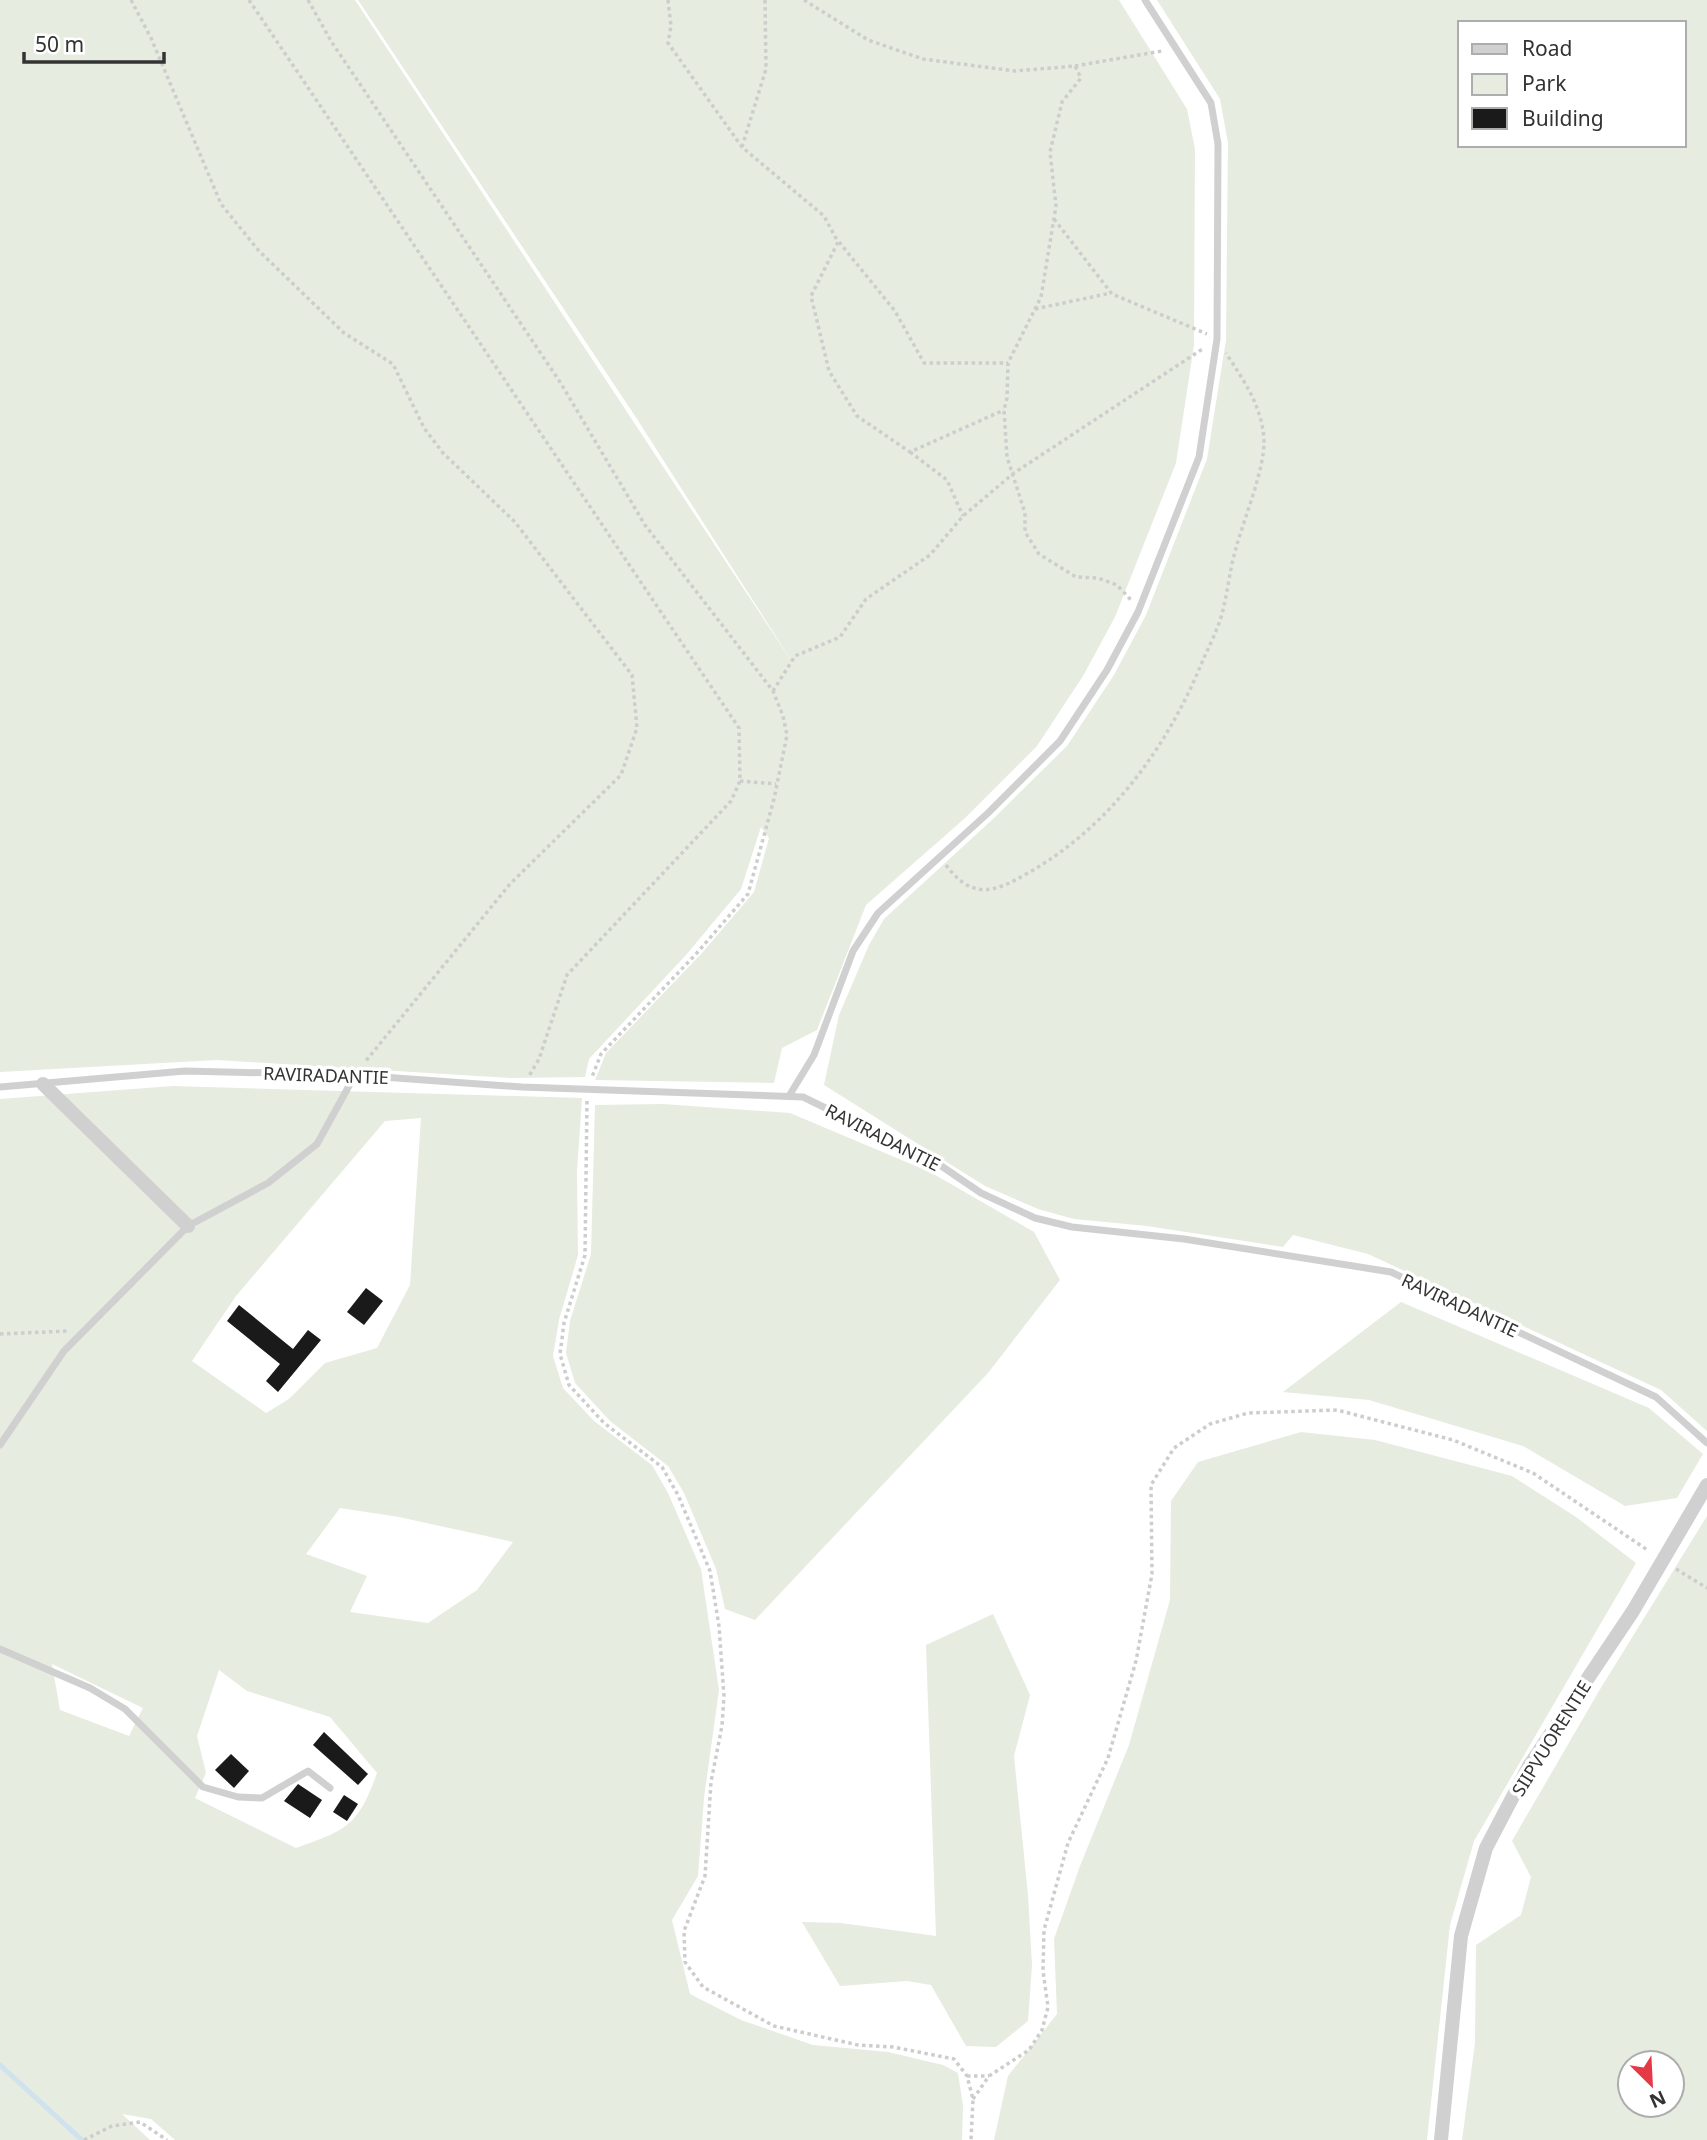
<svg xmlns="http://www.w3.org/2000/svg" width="1707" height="2140" font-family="'Noto Sans',sans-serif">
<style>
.green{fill:#e6ecdf;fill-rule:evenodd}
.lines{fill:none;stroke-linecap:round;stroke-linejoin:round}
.stream{stroke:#cfe2ee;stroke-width:5}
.building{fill:#1a1a1a}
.path{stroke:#cdcdcd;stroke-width:3.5;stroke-dasharray:3.5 3.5;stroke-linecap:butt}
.lane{stroke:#d0d0d0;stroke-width:7}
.street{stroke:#d0d0d0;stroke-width:14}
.labels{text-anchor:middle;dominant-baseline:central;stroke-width:7;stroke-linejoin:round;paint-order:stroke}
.street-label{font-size:18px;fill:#333;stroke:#fff}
</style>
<rect width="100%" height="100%" fill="#fff"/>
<g class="green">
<path d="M0,0h355l443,671 -161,-252 -279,-419h761l68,109 8,40 -1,196 -18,118 -61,154 -32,59 -46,70 -73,73 -98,86 -49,125 -35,18 -8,35 -179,-3 11,-27 96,-100 52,-61 15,-54 -8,-11 -20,62 -55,66 -97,104 -4,18 -75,1 -293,-18 -217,12z"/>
<path d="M1157,0h550v1431l-46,-41 -293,-136 -75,-19 -10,12 -136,-21 -73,-7 -36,-10 -53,-23 -161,-101 15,-70 30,-70 15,-26 109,-100 74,-73 47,-71 32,-60 61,-156 19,-119 2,-197 -8,-44zM1460,23h224v122h-224z"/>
<path d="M173,1086l409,12 -5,73 1,84 -19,65 -6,36 10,32 31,33 58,44 16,28 33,76 18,121 -15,108 -6,78 -26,44 18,74 51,26 72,25 75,7 55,13 15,8 5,33 -1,34h-787l-24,-21 -29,-5 28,26h-150v-1041zM421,1118l-11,167 -33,63 -52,15 -36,36 -23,14 -74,-52 44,-65 149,-175zM340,1508l59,9 114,25 -36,48 -49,33 -78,-11 17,-36 -61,-22zM52,1664l91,44 -14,28 -69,-26zM219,1670l28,21 83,26 47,56c-19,53 -30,57 -81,75l-101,-50 11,-25 -9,-37z"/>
<path d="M663,1104l127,9 140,59 104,60 26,48 -72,93 -233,247 -30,-11 -9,-40 -32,-76 -16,-27 -58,-45 -35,-38 -9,-30 4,-32 21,-67 4,-149z"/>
<path d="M1401,1302l248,106 54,46 -26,44 -52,8 -102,-60 -154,-46 -86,-8z"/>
<path d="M1301,1432l74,8 137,36 64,41 60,46 -162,278 -24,84 -23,215h-433l14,-64 49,-62 -3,-75 26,-73 49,-121 41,-145 1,-99 27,-39z"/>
<path d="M1707,1516v624h-245l13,-97 1,-98 45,-30 10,-38 -19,-36 87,-150zM1630,2063h42v42h-42z"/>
<path d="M993,1614l37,81 -16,61 14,139 4,70 -4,56 -32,26 -30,-1 -35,-61 -24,-4 -67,5 -38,-64 39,1 95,13 -10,-291z"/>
</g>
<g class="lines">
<path class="stream" d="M0,2065l82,75"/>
</g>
<g class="building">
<path d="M366,1288l17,13 -19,24 -17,-13z"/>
<path d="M239,1305l54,44 15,-19 13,10 -43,52 -12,-11 14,-17 -53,-43z"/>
<path d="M324,1732l44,42 -10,11 -45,-40z"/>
<path d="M231,1754l18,17 -15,17 -19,-18z"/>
<path d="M298,1784l24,16 -12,18 -26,-17z"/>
<path d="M344,1795l14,9 -11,17 -14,-9z"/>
</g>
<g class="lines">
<g class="path">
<path d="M131,0l20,38 70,166 38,47 85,82 49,31 31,64 19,25 72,69 117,153 5,53 -16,47 -111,109 -145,178"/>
<path d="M249,0l490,728 1,53 -9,20 -164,174 -28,84 -10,17"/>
<path d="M308,0l23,41 229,341 85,143 128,166 10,25 4,19 -13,64 -26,95 -52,60 -95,100 -9,23"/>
<path d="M668,0l3,26 -3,17 74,104 82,69 14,26 -27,54 18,75 28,45 53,36 94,-42"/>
<path d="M804,0l64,40 55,19 92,12 60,-5 6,12 -19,24 -12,50 6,54 -15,91 -33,66 -1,35 -3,12 3,47 18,56v19l14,22 37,23 22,1 19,7 14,15"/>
<path d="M1075,66l87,-15"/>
<path d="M742,147l24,-78 -1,-69"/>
<path d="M1054,219l58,75 95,40"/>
<path d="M839,242l56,69 29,52h84"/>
<path d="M1035,309l76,-16"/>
<path d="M910,452l37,28 16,36"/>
<path d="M773,691l22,-35 45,-19 26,-38 64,-44 33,-39 51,-43 190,-125"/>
<path d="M740,781l36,3"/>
<path d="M946,865c26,35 48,28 82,8 83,-47 140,-127 175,-213 7,-16 16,-33 20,-50 5,-20 7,-42 13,-62 8,-29 29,-80 28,-108 -2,-34 -20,-59 -38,-87"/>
<path d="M587,1101l-2,154 -21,68 -4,31 9,31 35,38 58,44 16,28 32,76 9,55 5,70 -2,30 -11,56 -6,94 -21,55 1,31 18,25 71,39 84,19 35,2 61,12 13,17 6,23 -2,41"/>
<path d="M0,1334l68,-3"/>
<path d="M1676,1569l31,19"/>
<path d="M967,2076h22"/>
<path d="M973,2099l16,-23 40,-26 13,-20 6,-23 -5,-36 1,-41 24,-87 40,-85 28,-97 16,-87 -1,-89 23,-37 36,-24 38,-11 89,-3 116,30 80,33 116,78"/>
<path d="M84,2140l28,-14 28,-4 27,18"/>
</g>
<g class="lane">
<path d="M0,1087l185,-16 170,4 167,12 281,10 131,64 47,32 54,25 37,9 112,12 207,33 265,125 51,46"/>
<path d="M789,1096l25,-41 39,-104 25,-38 110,-100 72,-72 47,-71 31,-58 61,-155 18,-118 1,-195 -7,-41 -66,-103"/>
<path d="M0,1445l64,-94 124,-125 80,-43 49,-39 38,-69"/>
<path d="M0,1649l90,39 35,21 78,78 35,10 24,1 46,-27 22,17"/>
</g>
<g class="street">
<path d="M43,1084l145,142"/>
<path d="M1441,2140l20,-204 25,-88 43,-82 104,-155 74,-126"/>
</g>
</g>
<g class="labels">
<g class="street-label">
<text transform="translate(326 1075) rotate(2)">RAVIRADANTIE</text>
<text transform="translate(883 1137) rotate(27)">RAVIRADANTIE</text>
<text transform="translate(1460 1305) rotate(25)">RAVIRADANTIE</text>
<text transform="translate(1551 1738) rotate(-58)">SIIPVUORENTIE</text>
</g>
</g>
<rect x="1458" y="21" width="228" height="126" fill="#ffffff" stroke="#adadad" stroke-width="2"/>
<rect x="1472" y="44" width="35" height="10" fill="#d0d0d0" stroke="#adadad" stroke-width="2"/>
<text x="1522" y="56" font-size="21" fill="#333333">Road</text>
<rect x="1472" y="74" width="35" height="21" fill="#e6ecdf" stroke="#adadad" stroke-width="2"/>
<text x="1522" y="91" font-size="21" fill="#333333">Park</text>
<rect x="1472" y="108" width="35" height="21" fill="#1a1a1a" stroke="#adadad" stroke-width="2"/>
<text x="1522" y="126" font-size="21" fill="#333333">Building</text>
<g transform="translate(1651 2084) rotate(156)"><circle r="33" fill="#ffffff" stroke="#adadad" stroke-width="2"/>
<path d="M0-5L12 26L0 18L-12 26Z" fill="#e63946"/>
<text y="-10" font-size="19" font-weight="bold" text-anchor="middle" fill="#333333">N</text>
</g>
<path d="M24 52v10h140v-10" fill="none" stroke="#333333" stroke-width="3.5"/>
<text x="35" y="52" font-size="21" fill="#333333" stroke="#ffffff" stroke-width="5" paint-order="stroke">50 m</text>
</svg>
